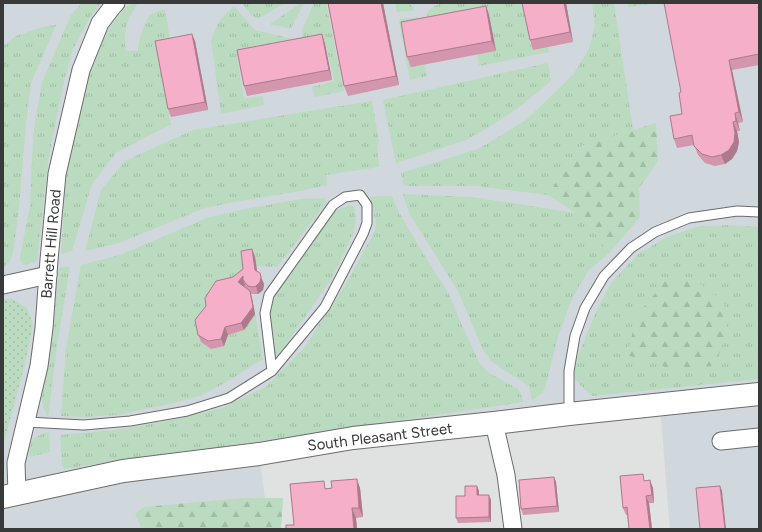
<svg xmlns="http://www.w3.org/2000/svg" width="762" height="532" font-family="Figtree,sans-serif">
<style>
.built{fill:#d0d7dd}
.grass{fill:url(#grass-tufts)}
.forest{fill:url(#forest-firs)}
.park{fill:url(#park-dots)}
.garden{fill:url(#garden-furrows)}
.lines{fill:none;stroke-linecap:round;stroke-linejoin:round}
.lane-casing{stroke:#6c6c6d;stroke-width:11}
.street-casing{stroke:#6c6c6d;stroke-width:19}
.secondary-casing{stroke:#6c6c6d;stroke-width:24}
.lane{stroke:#fff;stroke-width:9}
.street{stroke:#fff;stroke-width:17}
.secondary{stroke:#fff;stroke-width:22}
.wall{fill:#d396ac}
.shaded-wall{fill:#ac7a8c}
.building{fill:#f5afc8;stroke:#ac7a8c}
.labels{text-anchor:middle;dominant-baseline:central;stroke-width:3.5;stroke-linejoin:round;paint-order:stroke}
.street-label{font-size:15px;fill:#383939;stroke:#fff}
</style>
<defs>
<pattern id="grass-tufts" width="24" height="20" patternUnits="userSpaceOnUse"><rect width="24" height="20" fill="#badbbf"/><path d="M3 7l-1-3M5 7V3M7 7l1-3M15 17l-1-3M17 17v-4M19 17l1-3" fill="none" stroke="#a1bda5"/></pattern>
<pattern id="forest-firs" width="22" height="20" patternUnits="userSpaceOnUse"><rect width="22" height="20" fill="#badbbf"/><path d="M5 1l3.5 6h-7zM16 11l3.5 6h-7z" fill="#a1bda5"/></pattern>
<pattern id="park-dots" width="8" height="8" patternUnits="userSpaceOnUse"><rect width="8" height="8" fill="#badbbf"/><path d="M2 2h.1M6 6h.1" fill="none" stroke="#a1bda5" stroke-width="1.8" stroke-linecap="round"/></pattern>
<pattern id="garden-furrows" width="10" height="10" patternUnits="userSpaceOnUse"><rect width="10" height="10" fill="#badbbf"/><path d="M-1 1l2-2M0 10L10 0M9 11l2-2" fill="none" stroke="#a1bda5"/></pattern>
</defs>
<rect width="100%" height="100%" fill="#e0e1e1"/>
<path class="built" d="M3,3h756v526h-89l-10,-124 -401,49 10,75h-266z"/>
<g class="grass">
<path d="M82,3h19l-11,14 -17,32 -8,28 -15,73 -3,21 -10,90 -13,4 -3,-3 -1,-5 10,-51 3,-67 2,-17 7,-40 29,-67z"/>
<path d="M133,3h4v2c-11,15 -14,27 -11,46h12c0,-13 6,-24 11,-36l16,-6 6,37 -13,3 13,75 -55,29 -24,31 -20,67 -11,3 5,-76 14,-83 16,-39 11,-25 17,-22z"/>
<path d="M242,3h43l-27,16 -7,-4z"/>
<path d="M301,3h3l-12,23v3l-22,-5z"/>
<path d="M314,3h12l18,88 -29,6 -3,-10 22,-6 -9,-40 -21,3 -2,-14z"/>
<path d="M395,3h14l5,6 -1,2 -16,1z"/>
<path d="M440,3h82l9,43 16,-3 2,9 -70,14 -2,-12 19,-3 -67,-25 -2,-13 3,-4z"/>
<path d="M592,3h22l19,127 -54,17 -31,48 -72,-9h-72l-3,-13 77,-24 48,-29 47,-45 16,-26 6,-23z"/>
<path d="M234,6l21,24 38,9 2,7 -58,11 7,42 19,-3 1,9 -43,9 -10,-74 8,-19z"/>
<path d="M418,17l2,11 -9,38 14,-2 2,12 -17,4 -11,-59 1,-2z"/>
<path d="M56,25l-25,58 -5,40 -7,84 -6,46 -3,8 -7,7v-222l13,-10 26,-9z"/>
<path d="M548,63l3,18 -33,27 -29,19 -23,13 -70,23 -13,-63z"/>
<path d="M372,101l7,41 -2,4 2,21 -53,8 1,10 -22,5 -70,12 -30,6 -86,35 -34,8 16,-61 24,-29 68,-31z"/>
<path d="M403,194l69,3 103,16 14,9 19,32 -20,17 -18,32 -12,34 -12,47 -3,8 -11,9 -3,-15 -37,-24 -9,-12 -25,-59 -49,-78z"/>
<path d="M392,196l7,16 19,33 31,49 13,32 18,38 9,9 29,16 4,8 1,5 -368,55 -21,1 -70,11 -2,-5 -2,-29 55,-5 42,-7 66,-15 44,-22 37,-38 42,-64 29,-53 1,-9 -7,-25z"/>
<path d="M324,198l3,4 -50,65 -21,-1 -1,-9 -9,19 -48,52 3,14 10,7 13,-3 4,-11 16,-5 11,-16 8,45 -38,24 -25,13 -31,8 -51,11 -37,2 -20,-1 5,-67 15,-84 39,-10 87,-37 33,-8 61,-11z"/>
<path d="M350,205l4,2 2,12 -2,12 -8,18 -14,29 -50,72 -7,7 -5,-41 1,-11 3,-8 56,-82 9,-6z"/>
<path d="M727,225l32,2v152l-166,17 -9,-7 -9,-10 -1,-9 4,-14 17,-42 16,-31 26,-28 30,-18 29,-10z"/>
<path d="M70,266l-13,81 -9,70c-4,-7 -6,-12 -6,-21l9,-45 8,-83z"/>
<path d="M49,432l1,20 -20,5c0,-3 -1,-7 0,-10 1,-10 11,-13 19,-15z"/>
</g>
<g class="forest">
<path d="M656,123l2,38 -19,27 1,29 -32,37 -19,-32 -41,-27 31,-48z"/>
<path d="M668,278l33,6 23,18 3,30 -12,34 -43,3 -45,-14 10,-40z"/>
<path d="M244,498h39l-2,31h-139l-7,-15 9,-7z"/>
</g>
<path class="park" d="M3,299h10l14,9 6,17 -9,42 -21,79z"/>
<path class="garden" d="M628,3h30l-30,4z"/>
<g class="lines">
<g class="lane-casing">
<g id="lane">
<path d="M569,414v-43l6,-35 10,-28 19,-32 27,-28 24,-16 34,-14 48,-7 22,1"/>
<path d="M26,422l58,3 46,-4 57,-10 42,-13 43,-27 53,-64 38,-73 4,-11v-18l-7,-10 -15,2 -12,8 -64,90 -4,18 7,58"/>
</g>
</g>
<g class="street-casing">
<g id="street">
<path d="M3,285l45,-10"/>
<path d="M494,423l12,52 7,54"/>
<path d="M721,441l38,-4"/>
<path d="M17,493l-1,-30 23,-97 5,-38 5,-68 8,-86 24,-104 19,-47 13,-17 3,-3"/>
</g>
</g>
<g class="secondary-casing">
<path id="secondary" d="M3,497l120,-26 136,-17 94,-16 141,-15 75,-9 190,-20"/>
</g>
<use href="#lane" class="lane"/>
<use href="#street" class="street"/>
<use href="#secondary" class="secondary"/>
</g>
<g class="wall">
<path d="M328,3h55l16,82 -51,11 -4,-10z"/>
<path d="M566,3l7,39 -40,8 -3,-10z"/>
<path d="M759,3v62l-27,5 11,52 -5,1 2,8h-3l2,11 -2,9 -5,8 -7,5 -10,2 -10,-3 -7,-8 -4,-10 -17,3 -3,-9 8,-25 -1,-22z"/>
<path d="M486,6l3,9 7,36 -85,16 -4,-10z"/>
<path d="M322,34l3,10 7,36 -85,16 -3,-10z"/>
<path d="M195,41l13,69 -37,7 -3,-8z"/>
<path d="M255,257l2,14 7,13 -1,6 -5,4h-7l-1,-1 2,5 3,16 -11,16 -16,5 -4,11 -13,3 -10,-7 -3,-7 45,-66z"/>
<path d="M554,477l2,5 3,30 -36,3 -2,-6z"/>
<path d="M646,481l7,7 1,15h-5l3,26h-23l-2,-14h-1l-3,-7z"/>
<path d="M477,486l2,5v4l12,5v22l-33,1 -2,-5 9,-22z"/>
<path d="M327,488h33l3,29 -7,1 1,11h-71l8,-4z"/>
</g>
<g class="shaded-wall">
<path d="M381,3h2l16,82 -3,-9z"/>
<path d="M564,3h2l7,39 -3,-10z"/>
<path d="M486,6l3,9 7,36 -4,-10z"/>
<path d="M192,34l3,7 13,69 -3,-8z"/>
<path d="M322,34l3,10 7,36 -3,-10z"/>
<path d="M729,60l3,10 11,52 -4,-10z"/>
<path d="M735,113l3,10 2,8 -4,-10z"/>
<path d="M733,122l4,9 2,11 -2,9 -5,8 -7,5 -4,-9z"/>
<path d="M252,249l3,8 3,20 -3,-7z"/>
<path d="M243,276v4l2,5 -4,5 -3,-8z"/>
<path d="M261,277l3,7 -1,6 -5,4 -2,-8z"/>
<path d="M250,291l2,7 3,16 -11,16 -3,-7z"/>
<path d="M225,327l3,8 -4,11 -3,-7z"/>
<path d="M554,477l2,5 3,30 -2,-6z"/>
<path d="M357,479l3,9 3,29 -4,-9z"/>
<path d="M650,480l3,8 1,15 -2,-8z"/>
<path d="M477,486l2,5v9l-2,-5z"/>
<path d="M720,486l2,5 4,38h-1z"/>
<path d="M489,495l2,5v22l-2,-5z"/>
<path d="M646,496l3,7 3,26h-2z"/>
<path d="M352,508l4,10 1,11h-3z"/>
</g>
<g class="building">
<path d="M328,3h53l15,73 -52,10z"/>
<path d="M522,3h42l6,29 -40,8z"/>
<path d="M664,3h95v4h-1l1,3v44l-30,6 10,52 -4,1 1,8 -3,1 2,11 -1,9 -5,8 -8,5 -9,2 -10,-3 -8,-8 -2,-11 -18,4 -4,-23 12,-2 -3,-21 2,-1z"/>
<path d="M486,6l6,35 -85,16 -6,-35z"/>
<path d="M192,34l13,68 -37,7 -13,-68z"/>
<path d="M322,34l7,36 -85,16 -7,-36z"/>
<path d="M252,249l3,21 5,3 1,4 -1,5 -4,4 -3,1 -5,-1 -5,-6v-4l-5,6 12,9 3,16 -12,16 -16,4 -4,12 -13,2 -10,-6 -3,-15 11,-14 -1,-8 11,-17 17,-4 10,-8 -2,-18z"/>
<path d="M643,474l1,7 6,-1 2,15 -6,1 4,33h-21l-2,-22 -4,1 -3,-32z"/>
<path d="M554,477l3,29 -36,3 -2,-29z"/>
<path d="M357,479l2,29h-7l2,21h-68v-4h8l-4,-41 34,-3 1,8 7,-1 -1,-7z"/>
<path d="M465,486h12v9h12v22l-33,1v-22h9z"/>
<path d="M720,486l5,43h-25l-4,-41z"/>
</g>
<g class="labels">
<g class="street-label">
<text transform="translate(51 244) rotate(-85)">Barrett Hill Road</text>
<text transform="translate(380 437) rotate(-7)">South Pleasant Street</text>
</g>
</g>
<rect width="762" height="532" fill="none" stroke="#383939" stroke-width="8"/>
</svg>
